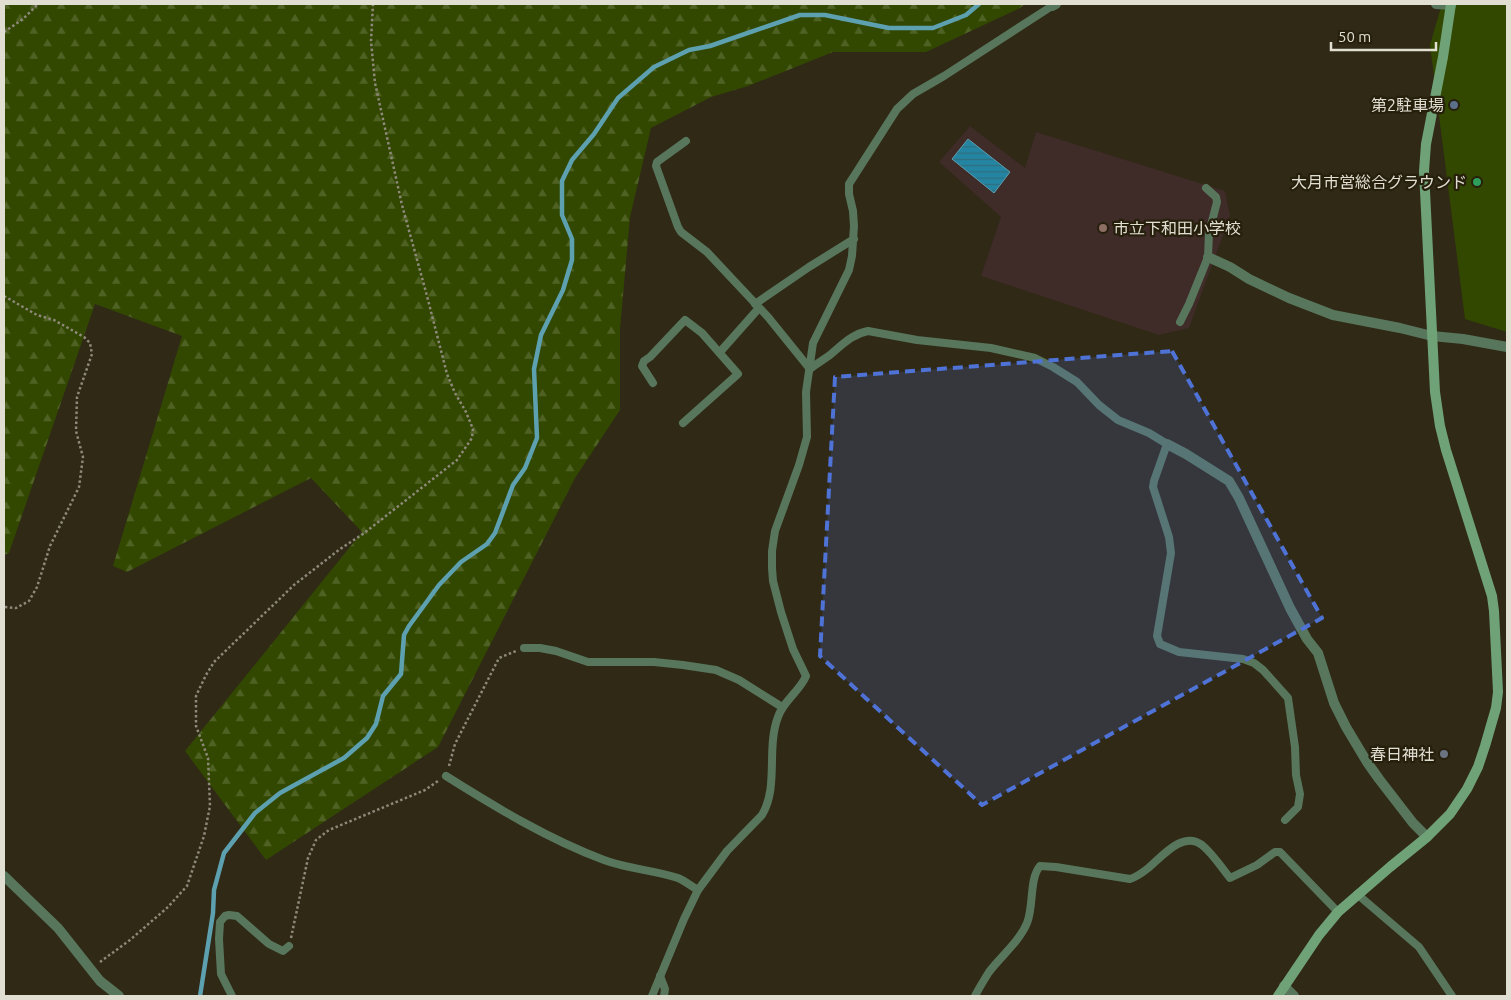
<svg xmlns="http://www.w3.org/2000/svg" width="1511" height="1000" font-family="Ubuntu,'Noto Sans JP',sans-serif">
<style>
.education{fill:#3f2b28}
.forest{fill:url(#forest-firs)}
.pitch{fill:#324800}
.water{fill:url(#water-rules);stroke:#5da0b0}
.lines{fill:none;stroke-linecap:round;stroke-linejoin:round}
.stream{stroke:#5da0b0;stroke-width:4.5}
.path{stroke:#8e897a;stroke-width:2.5;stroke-dasharray:2.5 2.5;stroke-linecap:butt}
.lane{stroke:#58765c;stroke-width:8}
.street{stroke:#58765c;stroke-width:10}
.secondary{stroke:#70a278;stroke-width:10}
.marked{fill:#4e72d6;fill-opacity:0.2;stroke:#4e72d6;stroke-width:4;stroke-dasharray:10 6;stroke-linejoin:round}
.service-dot{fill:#5c6f8a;stroke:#251f0c;stroke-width:2}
.leisure-dot{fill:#2e9e5b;stroke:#251f0c;stroke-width:2}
.education-dot{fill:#8d6e63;stroke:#251f0c;stroke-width:2}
.worship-dot{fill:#6b7280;stroke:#251f0c;stroke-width:2}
.labels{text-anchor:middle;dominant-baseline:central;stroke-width:4.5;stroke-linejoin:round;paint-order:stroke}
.poi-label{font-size:16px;fill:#e1ded2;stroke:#251f0c;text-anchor:end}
</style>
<defs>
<pattern id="forest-firs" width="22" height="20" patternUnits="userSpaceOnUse" patternTransform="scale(1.25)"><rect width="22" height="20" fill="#324800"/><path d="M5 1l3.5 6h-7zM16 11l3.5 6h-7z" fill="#4f6224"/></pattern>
<pattern id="water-rules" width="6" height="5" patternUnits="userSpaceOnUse" patternTransform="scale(1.25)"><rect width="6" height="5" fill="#2485a2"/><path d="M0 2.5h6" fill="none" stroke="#2f6e7f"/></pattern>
</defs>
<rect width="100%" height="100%" fill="#2f2916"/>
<path class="education" d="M970,126l55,42 11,-36 189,59 5,25 -41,112 -30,7 -178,-59 20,-59 -62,-55z"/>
<path class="forest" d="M4,4h1021l-5,4 -94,44h-93l-85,34 -37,11 -60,31 -21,89 -10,112v81l-45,68 -137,269 -172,113 -81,-109 177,-219 -51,-54 -184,94 -14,-6 69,-230 -87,-32 -86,249 -5,2z"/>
<path class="pitch" d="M1442,4h65v328l-42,-13 -35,-274z"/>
<path class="water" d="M968,139l42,33 -16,21 -42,-34z"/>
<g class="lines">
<path class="stream" d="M200,996l13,-83 1,-23 10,-37 31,-40 25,-20 64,-35 23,-20 9,-14 7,-28 18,-22 3,-39 5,-9 30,-41 22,-23 26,-18 8,-11 18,-48 12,-17 12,-30 -3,-69 7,-34 22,-45 9,-30v-21l-10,-24v-34l10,-21 22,-26 24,-36 36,-31 35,-17 21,-4 90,-31h25l64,13h44l33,-13 13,-11"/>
<g class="path">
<path d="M4,32l19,-13 15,-15"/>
<path d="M4,296l33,19 17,5 30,17 6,6 2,11 -15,43 -1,34 7,26 -4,30 -29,59 -13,41 -8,14 -13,7 -12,-1"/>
<path d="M449,766l6,-22 44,-86 17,-7"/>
<path d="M291,938l17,-80 8,-18 13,-10 96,-40 13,-9"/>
<path d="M100,962l30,-22 38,-33 19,-21 17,-50 6,-30 -2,-48 -12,-32v-30l10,-21 8,-13 80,-77 46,-36 23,-15 94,-74 15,-22 1,-9 -7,-17 -11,-19 -8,-19 -20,-78 -25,-91 -27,-122 -4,-42 2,-37"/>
</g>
<g class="lane">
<path d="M686,141l-29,21 -1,4 22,61 3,5 26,20 61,65 42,52"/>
<path d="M755,304l54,-37 45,-28"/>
<path d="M1180,322l9,-18 19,-47 1,-24 8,-31 -1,-5 -10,-9"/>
<path d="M720,352l39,-44"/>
<path d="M810,369c6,-5 13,-9 20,-14 12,-10 22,-21 38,-24l49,9 74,8 44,10 18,9 24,15 22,23 19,15 31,13 18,11 -13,37 -1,6 16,50 2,16 -14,83 3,8 19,8 64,7 11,4 9,7 25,28 7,49 1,28 4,19 -2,13 -13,13"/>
<path d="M653,383l-11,-17 2,-5 6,-4 35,-37 17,13 36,41 -55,49"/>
<path d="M524,648h16l16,3 32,11h66l29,3 33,5 23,10 43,27"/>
<path d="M446,776c51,32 102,63 158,84 24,9 50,10 74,18 7,3 13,8 20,12"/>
<path d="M1357,894l62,53 33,49"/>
<path d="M660,976l5,13 -1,7"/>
<path d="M232,996l-11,-22 -2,-35 1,-17 5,-6 4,-1 8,1 32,28 14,7 6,-5"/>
<path d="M652,996l32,-77 14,-29 29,-39 35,-36c17,-28 4,-67 16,-98 5,-16 22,-26 28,-41l-13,-27 -12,-37 -8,-31 -1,-13v-17l3,-20 24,-66 8,-28 -1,-45 7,-49 36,-73 3,-14 2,-30 -1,-15 -4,-17v-10l48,-75 16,-15 31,-18 108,-70"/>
<path d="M975,996c4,-8 9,-16 14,-24 12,-16 30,-30 38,-49 7,-17 2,-44 13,-57l16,1 74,12c6,-2 12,-6 17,-10 14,-11 35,-39 55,-24 11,9 19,22 28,33l27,-13 18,-13h5l58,60"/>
</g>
<g class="street">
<path d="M1436,4l15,1"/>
<path d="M1052,6l4,-2"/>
<path d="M1208,257l22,10 19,12 40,19 44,17 67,13 32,8 31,3 44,8"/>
<path d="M1167,444l19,10 43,27 10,17 51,110 17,31 11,14 16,50 12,24 21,35 12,17 34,44 14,14"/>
<path d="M4,876l54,52 42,53 19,15"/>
<path d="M1284,986l10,10"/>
</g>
<path class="secondary" d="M1278,996l41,-61 19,-23 52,-45 37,-30 23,-23 17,-25 11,-22 7,-21 11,-38 2,-16 -4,-81 -2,-15 -46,-146 -6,-24 -5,-34 -11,-221 2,-27 17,-87 8,-53"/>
</g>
<path class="marked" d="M1172,351l150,267 -340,187 -162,-149 15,-279z"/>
<circle class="service-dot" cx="1454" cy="105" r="5"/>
<circle class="leisure-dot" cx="1477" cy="182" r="5"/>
<circle class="education-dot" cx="1103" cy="228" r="5"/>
<circle class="worship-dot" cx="1444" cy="754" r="5"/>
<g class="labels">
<g class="poi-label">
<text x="1444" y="105">第2駐車場</text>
<text x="1467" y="182">大月市営総合グラウンド</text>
<text x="1113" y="228" text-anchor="start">市立下和田小学校</text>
<text x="1434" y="754">春日神社</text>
</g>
</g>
<rect width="1511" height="1000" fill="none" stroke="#e1ded2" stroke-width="10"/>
<path d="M1331 42v8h105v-8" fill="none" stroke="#e1ded2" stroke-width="2.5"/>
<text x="1338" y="42" font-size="15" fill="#e1ded2" stroke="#251f0c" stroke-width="4" paint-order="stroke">50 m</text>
</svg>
